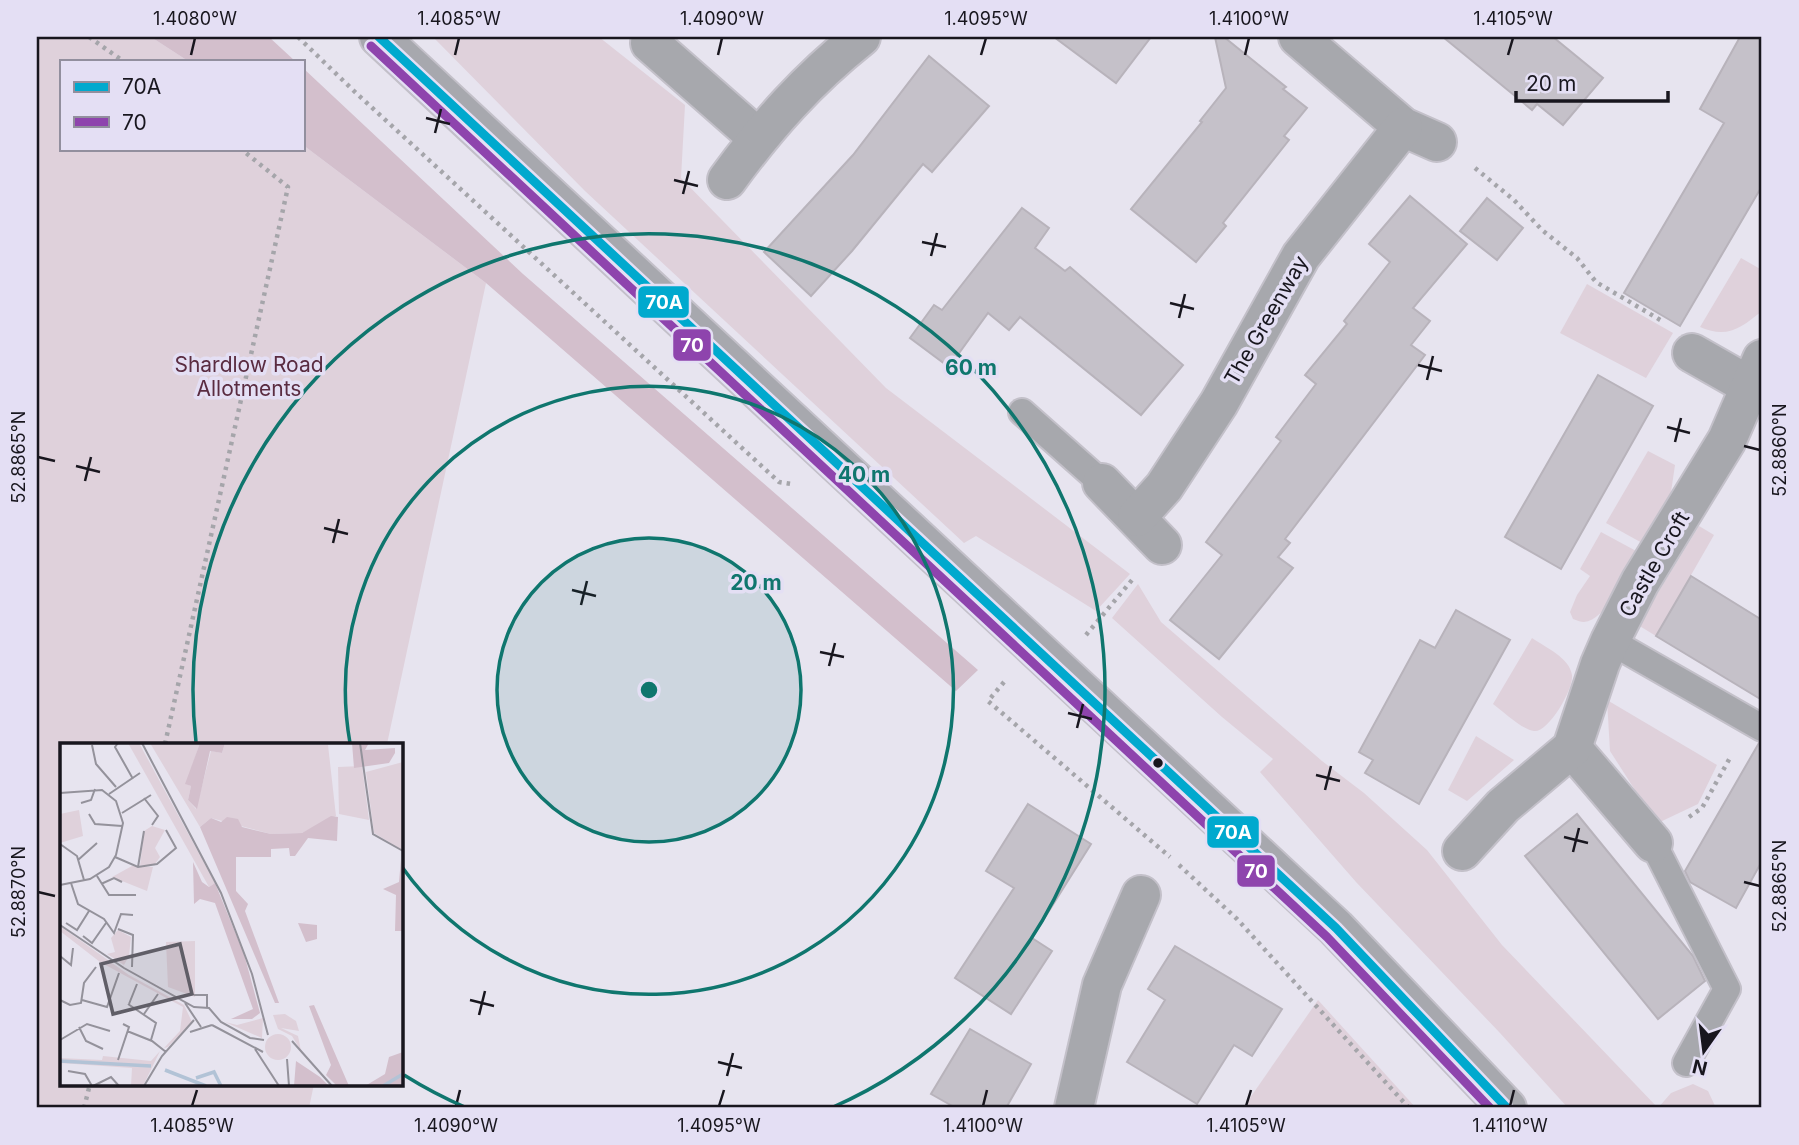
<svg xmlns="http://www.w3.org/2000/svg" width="1799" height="1145" font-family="Inter,sans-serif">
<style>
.green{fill:#dfd1db}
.forest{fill:#d3bfcc}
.building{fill:#c5c1c9;stroke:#b8b3bb;stroke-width:2}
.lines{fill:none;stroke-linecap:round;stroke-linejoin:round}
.lane-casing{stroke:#c3c0c9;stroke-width:30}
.street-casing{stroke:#c3c0c9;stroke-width:42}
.secondary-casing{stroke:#c3c0c9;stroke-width:42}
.path{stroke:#a5a5aa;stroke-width:4.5;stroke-dasharray:3.5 5;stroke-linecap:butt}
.lane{stroke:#a7a8ad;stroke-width:26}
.street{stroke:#a7a8ad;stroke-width:38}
.secondary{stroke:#a7a8ae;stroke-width:38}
.bus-1-casing{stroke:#e4dff4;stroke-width:14}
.bus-2-casing{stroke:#e4dff4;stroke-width:14}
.bus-1{stroke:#00a9ce;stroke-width:9}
.bus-2{stroke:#8e44ad;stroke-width:9}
.ticks{fill:none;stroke:#18161e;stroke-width:2.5}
.ring{fill:none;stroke:#0f766e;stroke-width:3.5}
.bus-dot{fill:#18161e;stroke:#e4dff4;stroke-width:2.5}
.labels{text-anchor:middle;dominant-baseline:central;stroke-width:7;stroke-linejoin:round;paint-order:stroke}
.street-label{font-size:21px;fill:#18161e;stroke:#e4dff4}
.park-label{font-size:21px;fill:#5a2c41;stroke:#e4dff4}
.inset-river{fill:none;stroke:#b2c3d6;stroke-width:3.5}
.inset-road{fill:none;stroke:#94929b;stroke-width:2}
.view{fill:#605e67;fill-opacity:0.15;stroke:#605e67;stroke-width:3.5}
.inset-edge{fill:none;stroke:#18161e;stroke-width:3.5}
.centre{fill:#0f766e;stroke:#e4dff4;stroke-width:3.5}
.ring-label{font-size:21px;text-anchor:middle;font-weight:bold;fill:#0f766e;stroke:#e4dff4;stroke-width:7;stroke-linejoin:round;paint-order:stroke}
.line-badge{stroke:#e4dff4;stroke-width:2.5}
.badge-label{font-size:19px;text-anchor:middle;font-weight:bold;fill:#fff}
.neatline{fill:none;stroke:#18161e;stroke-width:2.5}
.ticks-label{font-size:18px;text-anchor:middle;fill:#18161e}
</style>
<rect width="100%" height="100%" fill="#e7e4ef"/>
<g class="green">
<path d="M37,37h114l37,24h-127v88h242v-4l183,138 -99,461h-326v340h253l-5,24h-272z"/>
<path d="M433,37h166l86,68 -4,73 205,210 244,186 -34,37 -120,-75 -12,7 -379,-352z"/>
<path d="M1741,258l21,12v41c-21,17 -35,28 -62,16z"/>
<path d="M1587,284l86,49 -27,45 -86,-45z"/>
<path d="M1648,451l27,14 -5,34 -26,45 -38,-21z"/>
<path d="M1699,526l15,9 -58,101 -18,-11z"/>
<path d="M1601,532l37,20c-10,18 -32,69 -54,70 -4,0 -7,-2 -11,-3l-3,-7 7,-17 13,-19 -10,-7z"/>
<path d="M1138,584l23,38 161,139 42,32 63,57 75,95 156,163 13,-15 22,-9 15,7 8,17h-148l-68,-75 -144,-151 -96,-110 13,-13 -51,-42 -110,-99z"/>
<path d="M1532,638c13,9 38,20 40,37 2,14 -24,58 -38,56 -13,-2 -30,-19 -41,-27z"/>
<path d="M1607,700l110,65 -19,39 -38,18 -25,-32 -25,-39z"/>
<path d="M1476,736l38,24 -47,41 -19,-11z"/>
<path d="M1318,1000l98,108h-173z"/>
</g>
<g class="forest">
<path d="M151,37h118l26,24h-107z"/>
<path d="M303,68l220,206 455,396 -22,21 -470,-408 -183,-138z"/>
</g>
<g class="building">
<path d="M1054,37h97l-35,46z"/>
<path d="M1215,37h9l62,50 -3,2 24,19 -23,28 5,4 -66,83 3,3 -30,36 -65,-53 71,-87 -2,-1 26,-33z"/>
<path d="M1443,37h110l50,41 -40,47 -26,-21 -5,6z"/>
<path d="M1740,37h22v149l-82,140 -56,-33 100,-170 -24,-14z"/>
<path d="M929,56l60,50 -57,66 -9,-8 -71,87 -41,45 -47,-44 89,-97z"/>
<path d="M1410,196l57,48 -54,64 17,13 -19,24 14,10 -140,184 5,4 -12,14 15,11 -74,91 -49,-39 52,-65 -16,-13 75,-101 -5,-4 40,-53 -11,-9 42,-51 -3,-3 46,-59 -21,-18z"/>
<path d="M1487,198l36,30 -26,32 -37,-29z"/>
<path d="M1022,208l27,20 -14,20 30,23 5,-4 113,98 -42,50 -121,-98 -11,13 -21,-17 -39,54 -39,-29 24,-33 8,5z"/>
<path d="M1598,375l55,31 -92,163 -56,-32z"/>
<path d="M1691,576l71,44v80l-106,-64z"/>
<path d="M1456,610l54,30 -91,164 -54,-31 8,-13 -14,-8 61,-112 15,8z"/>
<path d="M1759,743l3,1v117l-26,47 -46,-26 -5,-11z"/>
<path d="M1028,804l63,40 -59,94 20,13 -41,63 -56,-36 59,-90 -28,-17z"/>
<path d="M1577,814l116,142 12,25 -47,38 -133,-163z"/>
<path d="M1175,946l107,63 -30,47 -18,-11 -37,59 -70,-42 38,-62 -17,-11z"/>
<path d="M970,1029l61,35 -25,44h-50l-25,-14z"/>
</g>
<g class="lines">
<g class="lane-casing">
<g id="lane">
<path d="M1022,412l80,71"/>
<path d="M1610,641l152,87"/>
<path d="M1653,843l74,146 -41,74"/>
</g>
</g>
<g class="street-casing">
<g id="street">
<path d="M1298,37l105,90 34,15"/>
<path d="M650,43l108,95"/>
<path d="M727,180c41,-56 80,-100 134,-143"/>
<path d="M1692,353l58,33"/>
<path d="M1102,483l60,62"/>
<path d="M1137,517l27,-30 55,-84 82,-147 102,-129"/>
<path d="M1572,748l81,95"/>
<path d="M1462,851l41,-45 69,-58 28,-84 10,-23 30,-59 87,-142 35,-81"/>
<path d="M1074,1108l28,-123 39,-90"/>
</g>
</g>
<g class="secondary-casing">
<path id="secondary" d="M379,37l957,891 171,180"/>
</g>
<g class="path">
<path d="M89,37l34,24"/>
<path d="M298,37l57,55 424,390 12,2"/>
<path d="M1475,168l39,32 28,30 35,28 19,24 66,39"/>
<path d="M1086,635l46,-55"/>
<path d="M1004,682l-16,19 182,156"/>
<path d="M165,744l123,-557 -47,-38"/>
<path d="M1689,817l13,-9 29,-52"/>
<path d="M1179,865l58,54 172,189"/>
<path d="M84,1108l6,-24"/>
</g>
<use href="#lane" class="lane"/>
<use href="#street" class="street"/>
<use href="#secondary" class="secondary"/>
<g class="bus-1-casing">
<path id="bus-1" d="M379,37l957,891 171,180"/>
</g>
<g class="bus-2-casing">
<path id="bus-2" d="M371,46l956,891 163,171"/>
</g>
<use href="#bus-1" class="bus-1"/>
<use href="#bus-2" class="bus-2"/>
</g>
<path class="ticks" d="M191,55l4,-17M455,55l4,-17M718,55l4,-17M981,55l5,-17M1245,55l4,-17M1508,55l5,-17M426,118l24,6M435,133l6,-24M674,180l24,6M683,194l6,-23M922,242l24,5M931,256l6,-23M1170,303l24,6M1179,318l6,-24M1418,365l24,6M1427,380l6,-24M1667,427l23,6M1675,442l6,-24M1744,446l16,4M38,457l17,4M76,466l24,6M85,481l6,-24M324,528l24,6M333,543l6,-24M572,590l24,6M581,605l6,-24M820,652l24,5M829,666l6,-23M1068,713l24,6M1077,728l6,-24M1316,775l24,6M1325,790l6,-24M1564,837l24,6M1573,852l6,-24M1744,882l16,4M38,892l17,4M470,1000l24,6M479,1015l6,-24M718,1062l24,6M727,1076l6,-23M192,1106l5,-16M456,1106l4,-16M719,1106l5,-16M983,1106l4,-16M1246,1106l5,-16M1510,1106l4,-16"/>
<circle cx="649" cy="690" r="152" fill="#0f766e" fill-opacity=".12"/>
<g class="ring">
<circle cx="649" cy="690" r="152"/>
<path d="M350 743A304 304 0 1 1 402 867"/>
<path d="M467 1108A456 456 0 0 1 404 1075M196 742A456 456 0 1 1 831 1108"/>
</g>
<circle class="bus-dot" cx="1158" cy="763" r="6"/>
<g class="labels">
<g class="street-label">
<text transform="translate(1266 320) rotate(-60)">The Greenway</text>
<text transform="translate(1654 564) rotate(-60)">Castle Croft</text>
</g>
<g class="park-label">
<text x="249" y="364">Shardlow Road<tspan x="249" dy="24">Allotments</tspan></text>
</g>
</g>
<g transform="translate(60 743)">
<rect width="343" height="343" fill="#e7e4ef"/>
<path d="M68,0h11l76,140 -6,4zM90,0h50l-14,41 5,2 -3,14 8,9 15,-58 11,2 3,-10 103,2 8,71 -34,17 -31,1 -60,-16 -11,9zM343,19v98l-1,-10 -28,-17 -8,-61zM302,23l7,54 -30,-6 -1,-47zM19,67l4,26 -23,7v-29zM92,83l13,4 -10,18 5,9 -5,7 -15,2 4,-35zM72,123l21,1 -6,24 -35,-14zM0,183l69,49 55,30 8,17 -24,25 -4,1 16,-17 3,-24 -83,-45 -40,-31zM58,187l13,7 -2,19 -5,9 -17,-11 8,-2 -4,-14zM135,198v56l-27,-10 -2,-45zM225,271l11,7 3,10 -18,-3 17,8 3,15 -9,-15 -14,-7 -5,-14zM203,275l-1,20 -37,-16 12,3zM205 304a13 13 0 1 1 26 0a13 13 0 1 1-26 0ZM100,308l-17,35h-12l1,-18 -72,-5v-5l42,2 1,-4 48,5z" fill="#dfd1db"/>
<path d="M140,0h25l-3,10 -12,-2 -13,58 -9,-9 3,-14 -6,-2zM292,0h17l-4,7 30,-2v5l-6,10 -35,5zM271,73l7,1 -1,24 -29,-3 -13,18h-5l-1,-8 -18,1v8h-35v34l12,13 -3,7 34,92h-4l-75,-176 11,-9 10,4 6,-5 11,2 4,8 29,7 31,-1zM341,116l2,72h-8l1,-36 -13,-6 16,-7zM133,119l9,20 7,5 6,-4 29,71 16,59 -8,6h-21l22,-10 -38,-106 -15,-4 -6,5zM238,180l19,2v14l-11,3zM254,262l35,81h-12l-11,-11 5,-10 -22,-59zM343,309v34h-38l20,-12 4,-17zM236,318l24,16 9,9h-35z" fill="#d3bfcc"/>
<path class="inset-river" d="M0,318l91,5M105,327l41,16M136,335l18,-6 7,14M323,343l20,-12"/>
<path class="inset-road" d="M58,0l-3,4 18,32M82,0l79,150 31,81 16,61M300,0l13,91 30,17M32,2l4,19 20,23M0,50l42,-3 14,11 7,22 -7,32 -7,12 -19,12 -30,6M49,51l31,-21M84,55l14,18 -6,9M21,60l10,-3 4,-11M62,70l29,-18M29,71l6,10 27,2M0,101l17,12 7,24M55,114l23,10 19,-3 19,-16 -10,-18M18,117l19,-17M78,124l6,-36M37,133l12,19h27M11,140l7,21 26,15 10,14 7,-19 12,1M41,141l13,-6 8,4M6,180l11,7 12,-19M0,182l64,43 70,39 15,1 12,14 29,16 14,2M58,186l15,6 -1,32M23,193l9,7 14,-20M0,213l11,9 2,-17M134,252h13v12M0,257l10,5 11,-2 3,-20 12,-16M22,257l25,7 12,-34M125,260l16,24M68,261l28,19 -5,17M69,261l8,-20M84,271l14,-20M152,282l51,27M19,284l7,14 17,8M67,288l25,10 14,11M130,289l22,-7M0,297l27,-16 23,7M232,298l40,45M195,306l24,37M227,316l2,27M58,317l11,-33 -6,-3M8,328l17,3 7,12M33,343l18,-9 8,9M84,343l18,-30 32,-36"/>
<path class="view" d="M120,201l12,50 -79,20 -12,-50z"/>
<rect width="343" height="343" class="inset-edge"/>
</g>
<circle cx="649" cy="690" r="10" class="centre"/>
<g class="ring-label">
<text x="971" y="375">60 m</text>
<text x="864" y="482">40 m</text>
<text x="756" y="590">20 m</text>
</g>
<g class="line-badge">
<rect x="637" y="285" width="53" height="34" rx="7" fill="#00a9ce"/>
<rect x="672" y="328" width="40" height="34" rx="7" fill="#8e44ad"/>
<rect x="1206" y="815" width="54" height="34" rx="7" fill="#00a9ce"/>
<rect x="1236" y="854" width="40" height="34" rx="7" fill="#8e44ad"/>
</g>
<g class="badge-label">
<text x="664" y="309">70A</text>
<text x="692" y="352">70</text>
<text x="1233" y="839">70A</text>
<text x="1256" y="878">70</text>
</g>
<rect width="1799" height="1145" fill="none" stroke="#e4dff4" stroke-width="77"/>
<rect x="60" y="60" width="245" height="91" fill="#e4dff4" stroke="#928f9e" stroke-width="2"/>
<rect x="74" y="82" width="35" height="10" fill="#00a9ce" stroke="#928f9e" stroke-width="2"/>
<text x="122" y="94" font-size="21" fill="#18161e">70A</text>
<rect x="74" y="117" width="35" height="10" fill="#8e44ad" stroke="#928f9e" stroke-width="2"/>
<text x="122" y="130" font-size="21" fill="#18161e">70</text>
<g transform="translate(1704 1051) rotate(194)" stroke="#e4dff4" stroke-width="5" paint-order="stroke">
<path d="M0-5L12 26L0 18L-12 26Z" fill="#18161e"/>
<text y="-10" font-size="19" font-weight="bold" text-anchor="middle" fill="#18161e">N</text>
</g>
<path d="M1516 91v10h152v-10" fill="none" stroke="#18161e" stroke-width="3.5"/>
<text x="1526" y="91" font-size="21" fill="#18161e" stroke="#e4dff4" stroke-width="5" paint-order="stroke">20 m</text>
<rect x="38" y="38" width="1722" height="1068" class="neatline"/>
<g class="ticks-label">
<text x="195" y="25">1.4080°W</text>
<text x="459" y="25">1.4085°W</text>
<text x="722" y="25">1.4090°W</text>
<text x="986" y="25">1.4095°W</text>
<text x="1249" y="25">1.4100°W</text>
<text x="1513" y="25">1.4105°W</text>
<text transform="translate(1780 450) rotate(-90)" y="6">52.8860°N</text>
<text transform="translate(19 457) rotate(-90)" y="6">52.8865°N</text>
<text transform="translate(1780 886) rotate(-90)" y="6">52.8865°N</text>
<text transform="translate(19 892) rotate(-90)" y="6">52.8870°N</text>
<text x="192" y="1132">1.4085°W</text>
<text x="456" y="1132">1.4090°W</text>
<text x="719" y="1132">1.4095°W</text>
<text x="983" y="1132">1.4100°W</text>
<text x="1246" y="1132">1.4105°W</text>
<text x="1510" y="1132">1.4110°W</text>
</g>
</svg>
